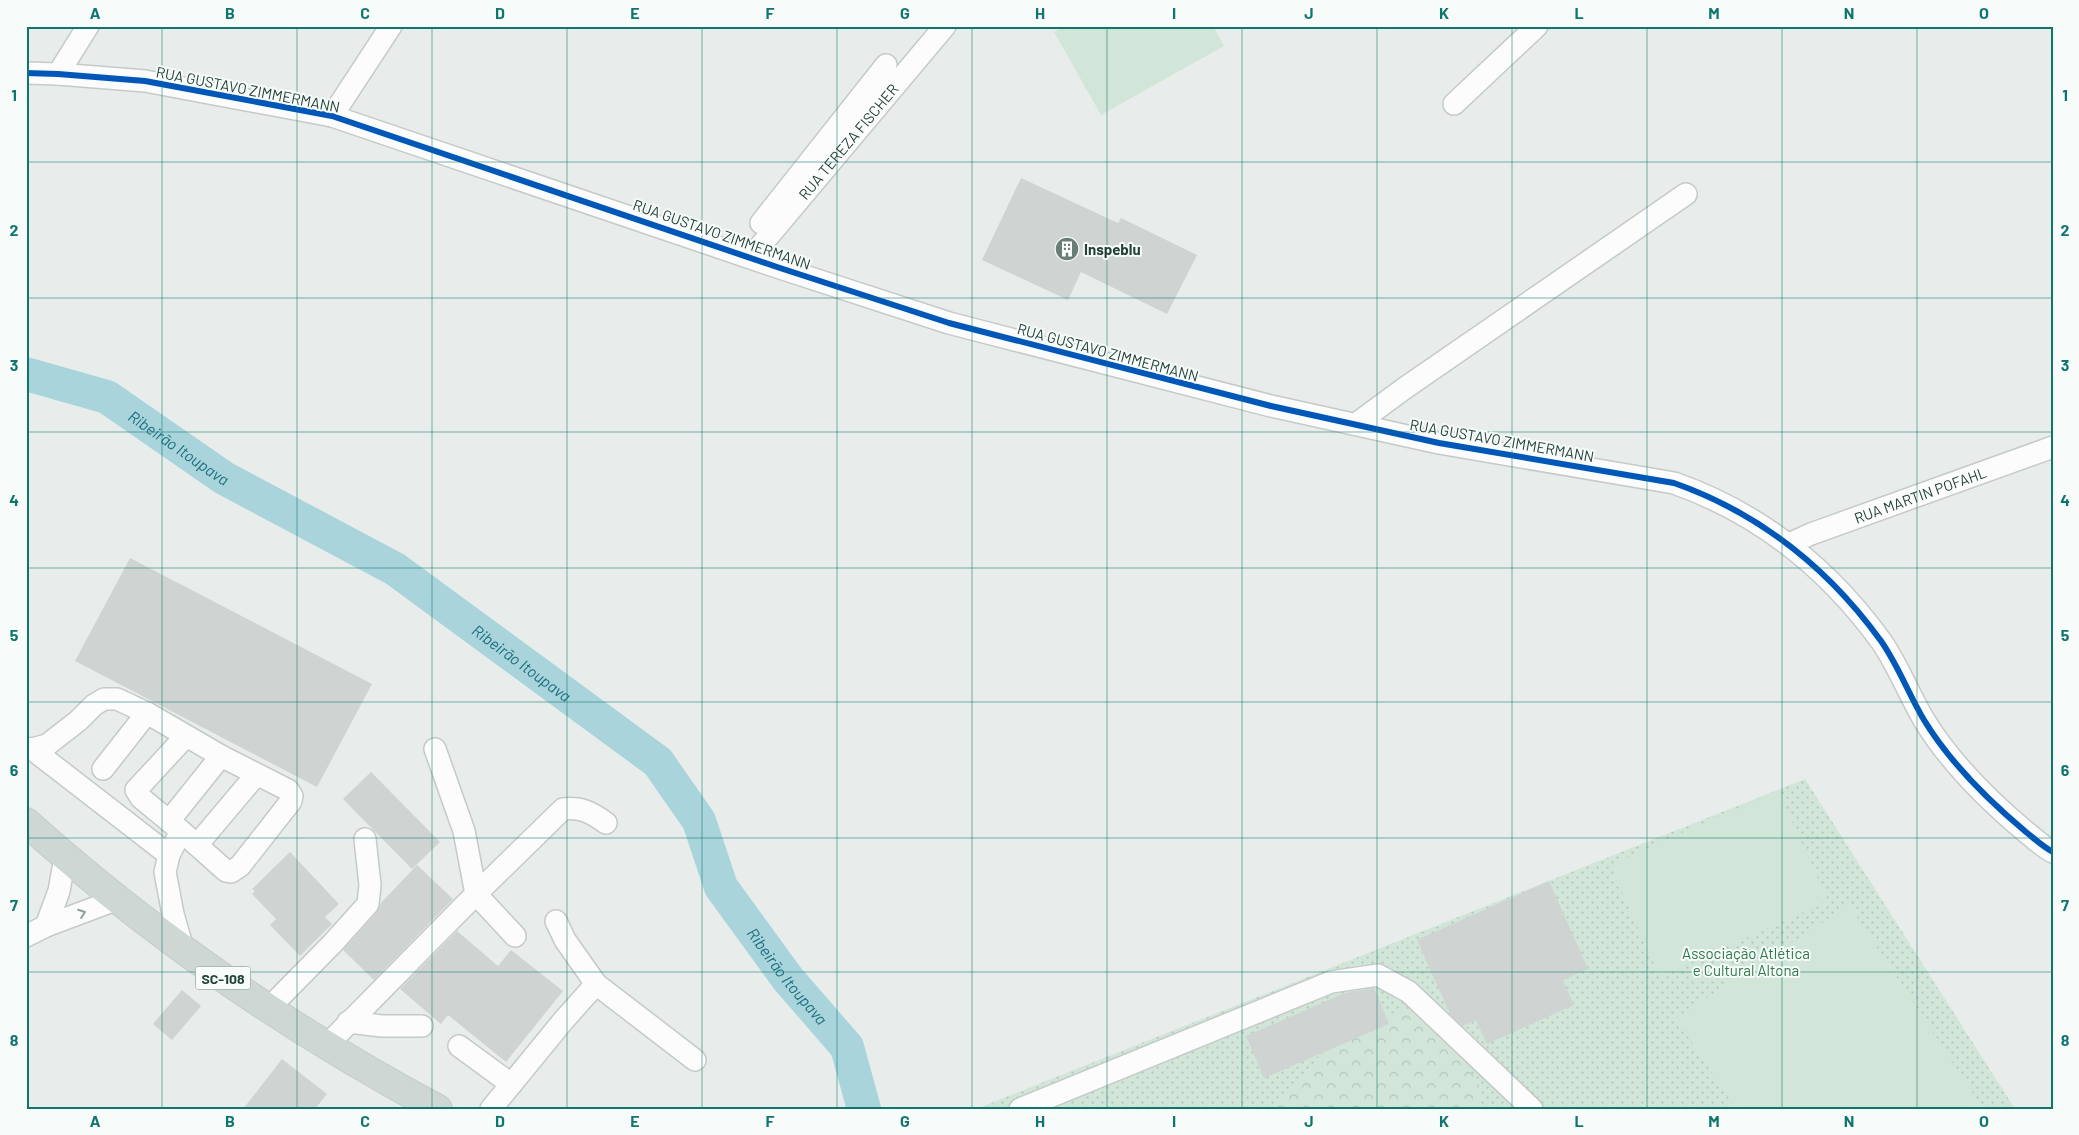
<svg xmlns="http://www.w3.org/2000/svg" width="2079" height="1135" font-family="Barlow,sans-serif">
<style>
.green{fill:url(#green-dots)}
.forest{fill:url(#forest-crowns)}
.pitch{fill:#d1e6d8}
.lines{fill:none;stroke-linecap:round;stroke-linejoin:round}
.river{stroke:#a9d4db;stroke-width:34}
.building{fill:#cfd4d2}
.minor-casing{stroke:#c5cac8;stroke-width:24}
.major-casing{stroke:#c3ccc9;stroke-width:30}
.minor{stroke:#fcfcfc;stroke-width:21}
.major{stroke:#cfd7d5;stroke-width:28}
.cycleway-casing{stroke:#f7fbf9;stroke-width:9}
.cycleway{stroke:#0057b8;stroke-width:6}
.oneway{stroke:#909f9b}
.grid{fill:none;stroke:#0f766e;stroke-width:1;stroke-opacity:0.55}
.labels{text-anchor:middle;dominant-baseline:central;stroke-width:4;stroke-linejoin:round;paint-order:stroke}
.shield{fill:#f7fbf9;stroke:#637a73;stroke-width:1}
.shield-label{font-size:14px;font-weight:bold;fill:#24423a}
.street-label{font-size:15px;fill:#24423a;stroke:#f7fbf9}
.poi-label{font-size:15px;font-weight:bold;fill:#24423a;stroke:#f7fbf9;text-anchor:start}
.park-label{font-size:15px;fill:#2d7a4b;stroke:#f7fbf9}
.water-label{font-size:16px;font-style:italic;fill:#1c6f80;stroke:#f7fbf9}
.neatline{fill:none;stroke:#0f766e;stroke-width:2}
.grid-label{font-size:16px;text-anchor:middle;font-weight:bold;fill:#0f766e}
</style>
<defs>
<pattern id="green-dots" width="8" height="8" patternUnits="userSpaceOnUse" patternTransform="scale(1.25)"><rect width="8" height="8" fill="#d1e6d8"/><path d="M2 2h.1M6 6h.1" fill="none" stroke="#b3c6ba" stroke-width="1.8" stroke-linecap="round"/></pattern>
<pattern id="forest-crowns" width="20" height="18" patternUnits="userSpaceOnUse" patternTransform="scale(1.25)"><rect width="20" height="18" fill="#d1e6d8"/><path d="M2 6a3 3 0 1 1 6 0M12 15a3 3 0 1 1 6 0" fill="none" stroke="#b3c6ba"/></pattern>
</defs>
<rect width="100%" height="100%" fill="#e8edeb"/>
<path class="green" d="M1805,779l210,330h-1039z"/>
<path class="forest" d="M1415,1009l12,17 37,33 18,32 -4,18h-204l5,-10 21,-15 36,-54 32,-12z"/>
<g class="pitch">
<path d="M1064,26h149l11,20 -123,69 -47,-83z"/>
<path d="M1778,790l50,111 -168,76 -50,-112z"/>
<path d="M1849,905l134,204h-247l-60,-91z"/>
</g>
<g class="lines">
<path class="river" id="s1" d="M26,374l81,23 117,81 171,91 263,193 41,59 22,66 67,92 59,68 17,62"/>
</g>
<g class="building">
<path d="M1021,178l97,45 3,-5 76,37 -30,59 -86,-42 -13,28 -86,-40z"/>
<path d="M130,558l242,126 -55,103 -242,-126z"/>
<path d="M371,772l69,70 -28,27 -69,-70z"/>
<path d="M290,852l49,52 -14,13 7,7 -32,32 -30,-31 6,-6 -24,-25 3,-3 -3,-2z"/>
<path d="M417,865l36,34 -79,81 -31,-30 34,-38 4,-9z"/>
<path d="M1549,881l39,88 -25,11 11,25 -87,39 -11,-24 -14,6 -12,-12 -33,-74z"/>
<path d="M457,931l41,35 13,-16 52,41 -57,71 -58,-47 -7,9 -41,-35z"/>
<path d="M1374,988l15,36 -125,54 -18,-42 99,-43z"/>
<path d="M182,990l19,16 -29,34 -19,-16z"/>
<path d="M282,1059l45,35 -12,15h-72z"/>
</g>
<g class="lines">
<g class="minor-casing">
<g id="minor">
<path d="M26,73l32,1 87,7 187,35 448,152 169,55 322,83 168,37 235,40c85,30 154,85 207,158 17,24 28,54 43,79 25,41 65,81 102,112 9,7 17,15 27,20"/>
<path d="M58,74l30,-48"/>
<path d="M1454,104l83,-78"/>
<path d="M332,116l59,-90"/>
<path d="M761,223l125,-158"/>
<path id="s2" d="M751,257l194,-231"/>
<path d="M1356,424l49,-36 281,-194"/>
<path id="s3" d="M1789,544l22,-10 242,-87"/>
<path d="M26,748l6,1 15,-4 31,-24 16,-16 10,-6h13l30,14 74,43 67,34 4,6 -1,5 -51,65 -9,6 -5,-1 -45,-40 -12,24 -4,17 8,42 10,35"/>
<path d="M32,749l137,106"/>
<path d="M103,769l44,-56"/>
<path d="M169,821l52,-65"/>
<path d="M181,831l-40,-33 -5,-8 50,-54"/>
<path d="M197,845l59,-70"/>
<path d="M556,921l9,19 31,44"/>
<path d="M46,926l13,-35 6,-34"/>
<path d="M26,936l20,-10 72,-27"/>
<path d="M515,936l-39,-42 87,-85c18,-2 28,3 43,14"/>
<path d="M268,1009l64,-65 36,-40 2,-19 -5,-46"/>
<path d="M348,1022l34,4h40"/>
<path d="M326,1046l150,-152 -12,-63 -29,-82"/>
<path d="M459,1046l52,38"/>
<path d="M491,1109l72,-88 33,-37 99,76"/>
<path d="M1020,1109l311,-127 47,-7 31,17 123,117"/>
</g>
</g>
<g class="major-casing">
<path id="major" d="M26,822c125,112 264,208 412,287"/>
</g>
<use href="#minor" class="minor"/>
<use href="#major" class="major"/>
<g class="cycleway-casing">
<path id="cycleway" d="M26,73l32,1 87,7 187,35 448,152 169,55 322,83 168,37 235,40c85,30 154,85 207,158 17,24 28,54 43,79 25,41 65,81 102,112 9,7 17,15 27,20"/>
</g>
<use href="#cycleway" class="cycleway"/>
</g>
<defs><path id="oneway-chevron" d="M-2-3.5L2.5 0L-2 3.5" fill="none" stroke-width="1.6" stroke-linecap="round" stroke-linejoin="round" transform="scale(1.25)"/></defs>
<use class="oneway" href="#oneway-chevron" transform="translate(82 913) rotate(-20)"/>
<path class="grid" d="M162,26v1083M297,26v1083M432,26v1083M567,26v1083M702,26v1083M837,26v1083M972,26v1083M1107,26v1083M1242,26v1083M1377,26v1083M1512,26v1083M1647,26v1083M1782,26v1083M1917,26v1083M26,162h2027M26,298h2027M26,432h2027M26,568h2027M26,702h2027M26,838h2027M26,972h2027"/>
<defs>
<g id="building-disc" transform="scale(1.25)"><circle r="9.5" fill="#697e78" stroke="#f7fbf9"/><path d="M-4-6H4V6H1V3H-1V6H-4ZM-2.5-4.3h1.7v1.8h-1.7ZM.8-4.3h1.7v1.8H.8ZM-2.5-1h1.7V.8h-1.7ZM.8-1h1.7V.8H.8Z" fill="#fff"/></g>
</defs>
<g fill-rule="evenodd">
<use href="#building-disc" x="1067" y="249"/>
</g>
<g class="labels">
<rect class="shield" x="195.5" y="966.5" width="55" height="23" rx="4"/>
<g class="shield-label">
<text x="223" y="978">SC-108</text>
</g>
<g class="street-label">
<text transform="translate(248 89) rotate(11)">RUA GUSTAVO ZIMMERMANN</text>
<text stroke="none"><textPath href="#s2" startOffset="151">RUA TEREZA FISCHER</textPath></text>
<text transform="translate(722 234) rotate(19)">RUA GUSTAVO ZIMMERMANN</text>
<text transform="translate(1108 352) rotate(15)">RUA GUSTAVO ZIMMERMANN</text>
<text transform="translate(1502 440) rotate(10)">RUA GUSTAVO ZIMMERMANN</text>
<text stroke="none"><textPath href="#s3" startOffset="140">RUA MARTIN POFAHL</textPath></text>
</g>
<g class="poi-label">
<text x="1084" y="249">Inspeblu</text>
</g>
<g class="park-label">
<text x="1746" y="953">Associação Atlética<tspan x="1746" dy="17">e Cultural Altona</tspan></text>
</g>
<g class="water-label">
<text stroke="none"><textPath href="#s1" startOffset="172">Ribeirão Itoupava</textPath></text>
<text stroke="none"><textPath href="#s1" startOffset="578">Ribeirão Itoupava</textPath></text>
<text stroke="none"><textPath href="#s1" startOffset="999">Ribeirão Itoupava</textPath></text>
</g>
</g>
<rect width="2079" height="1135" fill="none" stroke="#f7fbf9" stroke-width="55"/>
<rect x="28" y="28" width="2024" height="1080" class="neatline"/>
<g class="grid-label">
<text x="95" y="19">A</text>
<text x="230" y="19">B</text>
<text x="365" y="19">C</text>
<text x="500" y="19">D</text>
<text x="635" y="19">E</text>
<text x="770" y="19">F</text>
<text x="905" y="19">G</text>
<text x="1040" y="19">H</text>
<text x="1174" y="19">I</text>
<text x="1309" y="19">J</text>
<text x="1444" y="19">K</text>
<text x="1579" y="19">L</text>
<text x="1714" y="19">M</text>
<text x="1849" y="19">N</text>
<text x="1984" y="19">O</text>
<text x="14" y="101">1</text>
<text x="2065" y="101">1</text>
<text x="14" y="236">2</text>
<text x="2065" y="236">2</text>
<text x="14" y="371">3</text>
<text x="2065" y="371">3</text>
<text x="14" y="506">4</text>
<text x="2065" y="506">4</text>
<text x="14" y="641">5</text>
<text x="2065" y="641">5</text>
<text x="14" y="776">6</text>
<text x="2065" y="776">6</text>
<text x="14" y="911">7</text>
<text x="2065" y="911">7</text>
<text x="14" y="1046">8</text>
<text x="2065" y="1046">8</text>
<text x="95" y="1127">A</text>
<text x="230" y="1127">B</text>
<text x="365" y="1127">C</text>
<text x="500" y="1127">D</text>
<text x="635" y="1127">E</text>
<text x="770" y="1127">F</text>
<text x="905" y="1127">G</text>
<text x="1040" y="1127">H</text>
<text x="1174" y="1127">I</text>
<text x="1309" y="1127">J</text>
<text x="1444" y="1127">K</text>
<text x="1579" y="1127">L</text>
<text x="1714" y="1127">M</text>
<text x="1849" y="1127">N</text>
<text x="1984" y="1127">O</text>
</g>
</svg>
